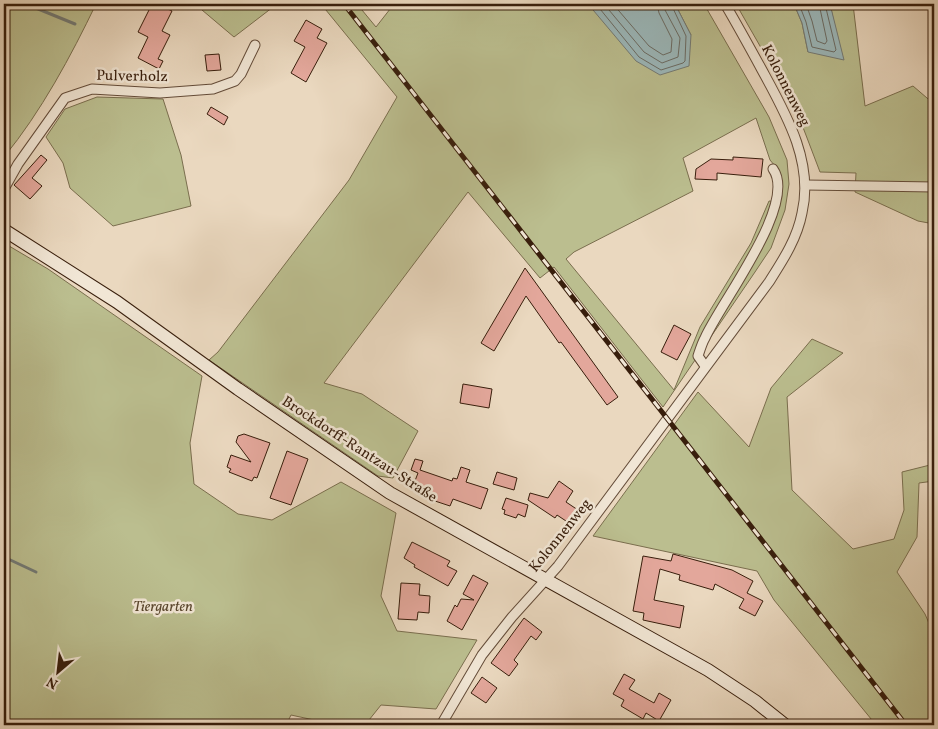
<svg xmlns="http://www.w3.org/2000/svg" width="938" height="729" font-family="Vollkorn,serif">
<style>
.green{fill:#bbbe8f;stroke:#7a6e4e;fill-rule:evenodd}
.water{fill:#9bb8bb;stroke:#737a75}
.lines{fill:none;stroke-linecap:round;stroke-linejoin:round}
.shore{stroke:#6a6b64;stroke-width:1}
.stream{stroke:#737a75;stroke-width:3}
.building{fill:#e3a79b;stroke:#381e0c}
.street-casing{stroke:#644c39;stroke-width:11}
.secondary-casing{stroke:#381e0c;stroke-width:14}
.street{stroke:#f1e6d5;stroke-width:9}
.secondary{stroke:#f1e6d5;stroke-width:12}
.rail-casing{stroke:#381e0c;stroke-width:5}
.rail{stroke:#f1e6d5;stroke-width:3;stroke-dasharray:9;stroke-linecap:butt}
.labels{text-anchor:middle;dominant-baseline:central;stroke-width:5;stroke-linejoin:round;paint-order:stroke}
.street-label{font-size:15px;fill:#381e0c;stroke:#f1e6d5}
.park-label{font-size:15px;font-style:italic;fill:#59462d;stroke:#f1e6d5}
</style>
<rect width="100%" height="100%" fill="#ead8bf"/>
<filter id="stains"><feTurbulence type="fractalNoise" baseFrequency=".004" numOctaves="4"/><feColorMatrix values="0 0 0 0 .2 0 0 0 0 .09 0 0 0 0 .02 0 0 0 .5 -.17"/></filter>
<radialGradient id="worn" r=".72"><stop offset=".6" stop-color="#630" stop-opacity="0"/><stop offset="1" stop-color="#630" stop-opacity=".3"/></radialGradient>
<g class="green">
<path d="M4,4h92c-25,52 -55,108 -92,153z"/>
<path d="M204,4h73l-43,33 -32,-27z"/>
<path d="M321,4h36l19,23 18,-23h194l103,31 -16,-31h29l65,113 18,43 2,24 -4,26 -14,38 -16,24 -92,135 -109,-140 -14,11 -72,-86 -144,191 38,11 56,37 -25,47 -15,-2 -169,-116 9,-8 131,-172 48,-83zM756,118l14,42 10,12 1,13 -2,17 -10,-1 -18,42 -51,84 -26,63 -108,-131 8,-7 119,-61 -10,-33z"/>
<path d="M736,4h58l8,19 6,29 26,-29 -4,-19h23l12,102 48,-20 21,18v120l-16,-3 -63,-29 1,-19 -36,-1 -24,-63z"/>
<path d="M97,97l66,2 18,56 10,51 -78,20 -43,-38 -7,-25 -17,-26 19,-28z"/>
<path d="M4,243l44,26 154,107 -12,67 4,41 44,30 34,6 69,-38 55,31 -15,83 16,35 80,9 -41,69 -55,-4 -16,20h-28l-46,-10 -5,10h-282z"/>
<path d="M812,339l31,14 -56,44 5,93 61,59 41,-10 10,-29 -2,-38 32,-8v17l-15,2 -2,54 -20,35 28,42 9,21v90h-58l-102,-125 -17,-29 -164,-35 105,-144 51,55 22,-59z"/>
</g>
<g class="water">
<path d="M588,4h87l16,31 -2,31 -29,9 -24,-14z"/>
<path d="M794,4h36l14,56 -36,-8 -6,-29z"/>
</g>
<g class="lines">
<g class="shore">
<path d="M596,4l43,53 22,13 22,-7 2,-2 1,-25 -15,-32"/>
<path d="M604,4l40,48 18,11 16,-6 2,-19 -15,-28 -1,-6"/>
<path d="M613,4l36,42 14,9 8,-3 1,-13 -13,-26 -2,-9"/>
<path d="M799,4l7,18 6,25 22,5 2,-2 -11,-46"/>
<path d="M806,4l6,17 5,20 8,3 2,-3 -8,-37"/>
</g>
<g class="stream">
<path d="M26,4l49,20"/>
<path d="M4,557l32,15"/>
</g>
</g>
<g class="building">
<path d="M152,4h6l14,7 -10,20 8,4 -12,24 5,2 -4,8 -21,-11 10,-21 -10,-5z"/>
<path d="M306,20l16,9 -5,9 10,5 -21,39 -15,-9 14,-26 -11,-6z"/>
<path d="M219,54l2,16 -14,1 -2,-16z"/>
<path d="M211,107l17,10 -4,8 -17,-11z"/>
<path d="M41,155l6,5 -15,18 10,8 -12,13 -16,-14z"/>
<path d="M733,157l30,2 -2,18 -44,-4v7l-22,-1 1,-10 15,-10 22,1z"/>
<path d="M525,268l93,129 -11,8 -46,-63 -2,1 -33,-47 -32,55 -13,-8z"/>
<path d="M674,325l17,9 -14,26 -16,-8z"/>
<path d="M463,384l29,5 -3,19 -29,-5z"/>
<path d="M244,434l26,9 -13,35 -3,-1 -2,4 -23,-9 2,-3 -4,-2 4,-12 20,7 -15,-20 2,-6z"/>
<path d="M287,451l21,8 -17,46 -21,-7z"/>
<path d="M415,459l8,2 -3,9 32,11 1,-3 4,1 4,-12 9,3 -4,12 22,7 -7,20 -28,-10 -3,7 -18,-6 1,-5 -7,-3 1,-2 -14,-4 5,-13 -7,-3z"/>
<path d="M497,472l20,6 -3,12 -21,-6z"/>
<path d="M559,481l14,10 -7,11 12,8 -9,13 -12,-8 -2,3 -27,-18 2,-7 18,5z"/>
<path d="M506,498l22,7 -3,12 -7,-3 -2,4 -12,-4 1,-4 -3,-1z"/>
<path d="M412,542l38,19 -3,5 10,5 -9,15 -34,-19 1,-2 -11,-7z"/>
<path d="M673,554l59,16 21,11 -6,12 16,8 -8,15 -16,-8 5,-9 -29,-15 -2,6 -34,-10 1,-5 -20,-6 -6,31 30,6 -4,22 -37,-8 1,-7 -11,-2 10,-55 28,5z"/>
<path d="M473,575l15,8 -26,47 -15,-9 8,-16 2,2 4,-8 13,1 -11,-6z"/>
<path d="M401,583l19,1 -1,11 11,1 -1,17 -11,-1 -1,8 -19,-1z"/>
<path d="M524,618l18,14 -6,8 -5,-4 -17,24 4,4 -9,12 -18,-13z"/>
<path d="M624,674l11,6 -6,9 25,14 5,-10 12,7 -12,21 -13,-8 -3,6 -22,-13 3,-6 -11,-6z"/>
<path d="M482,677l15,11 -11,15 -15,-10z"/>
</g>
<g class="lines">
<g class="street-casing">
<g id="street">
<path d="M806,185l128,2"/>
<path d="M4,189l14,-25 47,-66 27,-9 68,4 53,-4 22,-8 6,-7 14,-29"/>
<path d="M705,366l-7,-10c2,-6 4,-13 7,-18 16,-36 93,-134 68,-169"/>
<path d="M441,725l41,-70 30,-38 46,-51 211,-284c14,-22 28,-43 33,-69 12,-51 -16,-99 -40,-143 -12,-22 -24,-44 -37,-66"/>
</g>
</g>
<g class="secondary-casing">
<path id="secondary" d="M4,230l113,72 121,87 152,104 318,177 47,31 30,24"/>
</g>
<use href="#street" class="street"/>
<use href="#secondary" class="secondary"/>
<g class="rail-casing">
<path id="rail" d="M344,4l562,721"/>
</g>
<use href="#rail" class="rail"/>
</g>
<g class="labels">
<g class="street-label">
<text transform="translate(132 77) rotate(1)">Pulverholz</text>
<text transform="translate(785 86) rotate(63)">Kolonnenweg</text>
<text transform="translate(359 450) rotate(33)">Brockdorff-Rantzau-Straße</text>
<text transform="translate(561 536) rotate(-51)">Kolonnenweg</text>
</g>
<g class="park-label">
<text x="163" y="607">Tiergarten</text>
</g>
</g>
<rect width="938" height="729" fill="none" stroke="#ead8bf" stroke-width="20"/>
<rect x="5" y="5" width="928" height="719" fill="none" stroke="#381e0c" stroke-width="2.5"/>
<rect x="10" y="10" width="918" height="709" fill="none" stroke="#381e0c"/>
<g transform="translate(58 672) rotate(208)" stroke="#f1e6d5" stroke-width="4" paint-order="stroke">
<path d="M0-4L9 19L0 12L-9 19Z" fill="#381e0c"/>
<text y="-8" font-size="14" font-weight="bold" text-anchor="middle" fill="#381e0c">N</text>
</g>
<rect width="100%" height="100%" filter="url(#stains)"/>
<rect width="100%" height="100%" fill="url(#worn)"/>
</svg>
